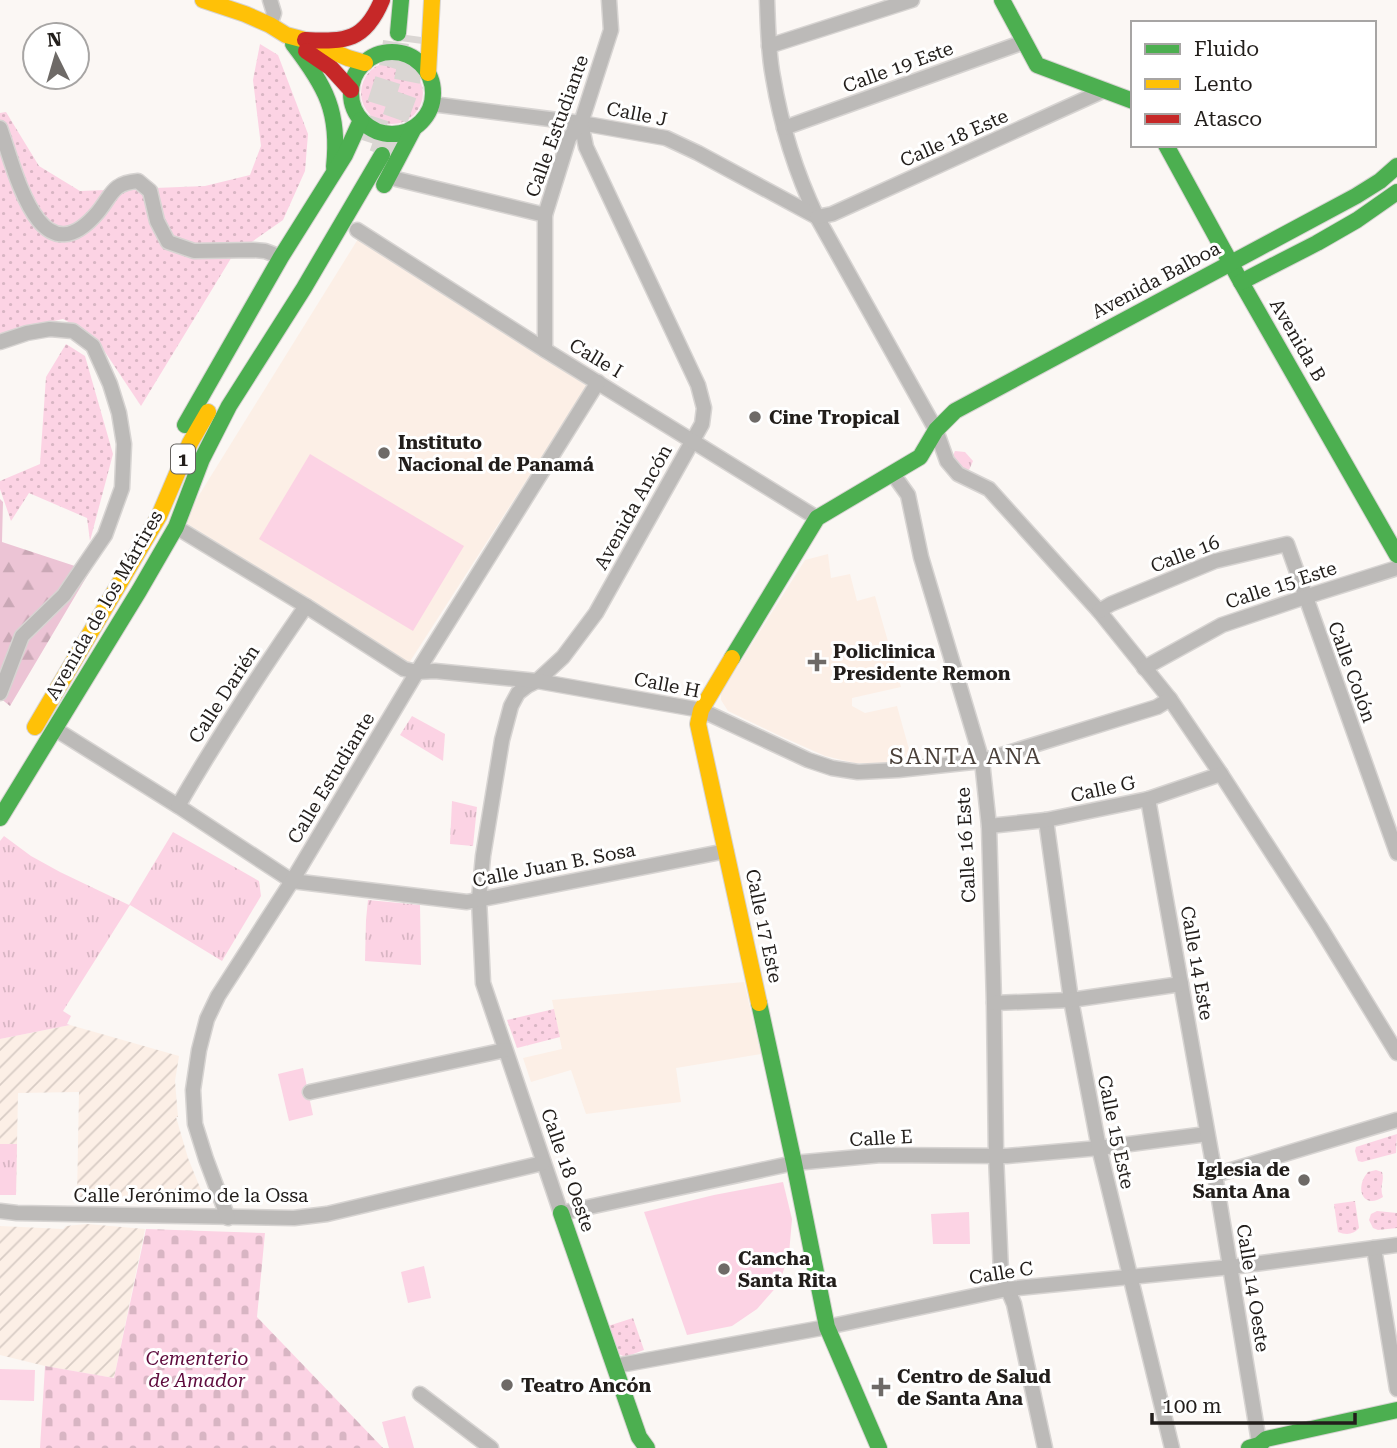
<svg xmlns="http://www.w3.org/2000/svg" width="1397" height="1448" font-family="'Roboto Serif',serif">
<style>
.built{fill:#fcefe6}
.industrial{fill:url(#industrial-furrows)}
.grass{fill:url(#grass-tufts)}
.forest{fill:url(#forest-firs)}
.cemetery{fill:url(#cemetery-stones)}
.park{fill:url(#park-dots)}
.garden{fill:#fcd3e4}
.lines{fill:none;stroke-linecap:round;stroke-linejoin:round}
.highway-tunnel{stroke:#dad6d3;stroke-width:26;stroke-dasharray:26 13;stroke-linecap:butt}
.street-casing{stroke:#d7d4d2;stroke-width:17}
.fast-casing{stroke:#d7d4d2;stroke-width:18}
.slow-casing{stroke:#d7d4d2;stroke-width:18}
.jam-casing{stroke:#d7d4d2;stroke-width:18}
.street{stroke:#bcbab8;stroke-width:14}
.fast{stroke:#4caf50;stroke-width:16}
.slow{stroke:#ffc107;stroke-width:16}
.jam{stroke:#c62828;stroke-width:16}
.poi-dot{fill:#6e6a67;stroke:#fff;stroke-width:2.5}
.labels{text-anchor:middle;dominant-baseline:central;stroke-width:6;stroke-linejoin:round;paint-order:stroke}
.shield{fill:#fff;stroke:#64625f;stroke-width:2}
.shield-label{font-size:18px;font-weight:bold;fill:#221e1b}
.street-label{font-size:19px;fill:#221e1b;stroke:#fff}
.poi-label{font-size:19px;font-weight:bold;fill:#221e1b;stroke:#fff;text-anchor:start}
.park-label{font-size:19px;font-style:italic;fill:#5e0b3d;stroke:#fff}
.quarter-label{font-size:23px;letter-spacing:2px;fill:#4a4039;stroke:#fff}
</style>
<defs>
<pattern id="industrial-furrows" width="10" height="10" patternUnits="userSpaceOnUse" patternTransform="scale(1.75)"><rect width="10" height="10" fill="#fcefe6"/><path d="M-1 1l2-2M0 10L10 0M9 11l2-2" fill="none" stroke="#d8ccc5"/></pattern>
<pattern id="grass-tufts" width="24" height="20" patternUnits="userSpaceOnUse" patternTransform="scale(1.75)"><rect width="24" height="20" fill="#fcd3e4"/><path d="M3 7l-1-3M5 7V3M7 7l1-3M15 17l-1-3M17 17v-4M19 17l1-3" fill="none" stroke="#d8b5c3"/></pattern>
<pattern id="forest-firs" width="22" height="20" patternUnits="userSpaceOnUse" patternTransform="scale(1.75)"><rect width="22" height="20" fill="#ecc4d5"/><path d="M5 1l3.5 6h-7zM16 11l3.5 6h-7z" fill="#caa8b6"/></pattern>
<pattern id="cemetery-stones" width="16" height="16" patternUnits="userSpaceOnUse" patternTransform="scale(1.75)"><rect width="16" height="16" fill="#fcd3e4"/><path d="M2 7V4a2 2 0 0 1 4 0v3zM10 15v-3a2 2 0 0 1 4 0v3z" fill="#d8b5c3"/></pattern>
<pattern id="park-dots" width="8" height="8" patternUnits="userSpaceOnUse" patternTransform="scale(1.75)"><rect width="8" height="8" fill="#fcd3e4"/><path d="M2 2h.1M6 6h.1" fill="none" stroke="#d8b5c3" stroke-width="1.8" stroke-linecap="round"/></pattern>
</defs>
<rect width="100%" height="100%" fill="#fbf7f4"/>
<g class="built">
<path d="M358,239l229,147 -178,277 -226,-142z"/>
<path d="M828,554l3,24 19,-4 7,27 18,-5 26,91 -49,11v8l13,7 32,-7 15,54 -29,3h-28l-30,-7 -47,-21 -50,-24 -7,-11v-7l84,-133z"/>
<path d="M744,982l17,72 -85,14 5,34 -95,12 -15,-44 -40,12 -8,-24 39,-9 -10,-49z"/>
</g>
<g class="industrial">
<path d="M70,1025l109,31 -4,25 3,36h-2l12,41 17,42 -128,-3 2,-105 -61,1 -2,102h-16v-156z"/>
<path d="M87,1224l58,5 -31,149 -69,-12 -45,-11v-129l63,3 3,-3z"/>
</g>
<g class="grass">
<path d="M955,451l10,1 8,9 -4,9 -11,-2 -7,-8z"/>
<path d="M412,716l33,18 -2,27 -43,-26z"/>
<path d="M452,801l25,6 -4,39 -23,-2z"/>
<path d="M173,832l86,49 2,15 -39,65 -92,-56 -67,106 8,5 -4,8 3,1 -70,14v-198l4,-5 27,20 29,16 69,33z"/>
<path d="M368,900l52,5 1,60 -56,-4 1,-41z"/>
<path d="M0,1144h17l-1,51h-16z"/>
</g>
<path class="forest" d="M0,499l3,3 -1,40 88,29 -80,135 -10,-8z"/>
<path class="cemetery" d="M146,1229l119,4 -8,84 126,131h-343l5,-82 69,12z"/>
<g class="park">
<path d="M260,44l18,11 30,79 -3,37 -22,49 -50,35 -92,151 -46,-69 -32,-18 -37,8 -26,10v-224l6,-1 33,54 41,25 125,-5 45,-11 11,-29 -8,-66z"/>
<circle cx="392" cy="93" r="31"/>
<path d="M66,344l19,12 28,98 -23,87 -3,-23 -58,-25 -18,28 -11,-32v-8l40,-17 6,-87z"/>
<path d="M554,1009l6,28 -43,11 -10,-28z"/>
<path d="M1397,1134l-1,19 -34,9 -4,-1 -3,-10 1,-4z"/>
<path d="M1376,1170l6,2c3,9 -3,14 1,25 -20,13 -29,-9 -15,-25z"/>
<path d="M1355,1201l4,27c-6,7 -13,7 -21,4l-4,-28z"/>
<path d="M1377,1211l20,2v15l-19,2 -5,-2 -4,-8 2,-6z"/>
<path d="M633,1318l11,32 -19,7 -8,-4 -9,-27z"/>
</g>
<g class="garden">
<path d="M310,454l154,92 -51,85 -154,-92z"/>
<path d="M303,1068l10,47 -24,6 -11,-47z"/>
<path d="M783,1182l9,37 -3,35 -10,30 -22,25 -25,17 -45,9 -43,-123 70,-17z"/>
<path d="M969,1212l1,32h-37l-2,-30z"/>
<path d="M424,1266l7,32 -23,5 -7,-31z"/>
<path d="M0,1369l35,1 -1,31 -34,-1z"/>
<path d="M405,1416l9,32h-25l-7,-26z"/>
</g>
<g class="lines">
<g class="highway-tunnel">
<path d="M368,142l24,-75 4,-25"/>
<path d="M382,155l23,-64 5,-25 4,-30"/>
</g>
<g class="street-casing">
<g id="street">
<path d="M767,0c1,25 1,51 6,77 8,48 23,96 44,140l119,213 11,31 11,13 31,15 110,122 71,88 51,75 99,153 77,126"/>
<path d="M270,25l4,-12 -4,-13"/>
<path d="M769,46l143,-46"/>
<path d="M432,104l149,19 85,15 32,15 119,64"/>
<path d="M581,123l5,24 112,238 6,23 -2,16 -106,189 -33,44 -26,24 -10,5 -9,7 -7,13 -9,34 -19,116 -4,43 4,84 78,230 233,-50 87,-8 126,1 92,-8 108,-14"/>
<path d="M0,128c15,41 39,154 98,84 14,-17 14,-29 40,-31l12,10 7,30 11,21 26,9 59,-1 12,1 16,6"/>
<path d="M784,128l240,-86"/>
<path d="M388,177l157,38"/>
<path d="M817,217l15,-3 273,-124"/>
<path d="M357,230l188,120 272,168"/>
<path d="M0,342l27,-9 23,-4 23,2 20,15 17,38 9,29 5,31 -2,44 -17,47 -41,60 -42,41 -22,57"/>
<path d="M545,350v-135l24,-77 12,-15 30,-93 -2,-30"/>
<path d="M893,474l15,21 13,62 61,204 7,65 5,177 2,152 5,118 13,31 31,144"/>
<path d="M176,527l130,79 98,63 13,3 18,-1 102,10 164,29 107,50 24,8 26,4 40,-2 84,-9 175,-54 13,-8"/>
<path d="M1099,611l12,-7 104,-43 72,-17 110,309"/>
<path d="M1144,668l78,-43 83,-28 92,-29"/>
<path d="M55,729l123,77 114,75 175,21 259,-51"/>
<path d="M1148,799l67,376 45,273"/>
<path d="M178,806c40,-69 83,-135 128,-200"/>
<path d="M1046,820l25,180 28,148 73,300"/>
<path d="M989,826l57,-6 102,-21 73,-25"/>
<path d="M994,1003l77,-3 110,-16"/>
<path d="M310,1092l195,-42"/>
<path d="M1215,1175l182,-55"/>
<path d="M0,1211l17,2 277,5 33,-4 216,-51"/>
<path d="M228,1218l-22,-59 -11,-35 -2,-34 6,-40 8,-31 11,-23 74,-115 125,-209 181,-290"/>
<path d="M1374,1248l23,141"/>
<path d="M615,1366l212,-39 180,-38 224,-22 166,-22"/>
<path d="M420,1394l71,54"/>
</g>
</g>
<g class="fast-casing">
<g id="fast">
<path d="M1002,0l35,65 96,36"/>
<path d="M398,33l3,-33"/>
<path d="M293,44c33,43 47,68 41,123"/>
<circle cx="392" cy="93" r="41"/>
<path d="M1166,145l75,137 156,273"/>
<path d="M384,185l30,-57"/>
<path d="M1241,282l76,-39 40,-23 40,-28"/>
<path d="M185,425l96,-168 64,-102 16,-35"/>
<path d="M732,658l85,-140 103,-61 16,-27 19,-19 401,-215 24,-15 17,-15"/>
<path d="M0,818l139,-227 37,-64 26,-68 27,-53 75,-118 78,-133"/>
<path d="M759,1003l35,160 33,164 52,121"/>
<path d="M561,1213l78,224 8,11"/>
<path d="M1249,1448l10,-3 7,-6 131,-29"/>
</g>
</g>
<g class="slow-casing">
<g id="slow">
<path d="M203,0l42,14 25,11 16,10 19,5 43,18 17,5"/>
<path d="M428,73l4,-73"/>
<path d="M732,658l-31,52 -3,14 61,279"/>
<path d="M35,727l124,-211 31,-73 18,-31"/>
</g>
</g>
<g class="jam-casing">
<g id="jam">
<path d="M305,40c41,2 60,1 77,-40"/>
<path d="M306,51l25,17 20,22"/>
</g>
</g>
<use href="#street" class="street"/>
<use href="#fast" class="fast"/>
<use href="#slow" class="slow"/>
<use href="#jam" class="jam"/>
</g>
<g class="poi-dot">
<circle cx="755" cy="417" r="7"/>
<circle cx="384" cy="453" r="7"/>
<path d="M813.5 651.5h7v7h7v7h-7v7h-7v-7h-7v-7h7z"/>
<circle cx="1304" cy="1180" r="7"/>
<circle cx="724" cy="1269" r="7"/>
<circle cx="507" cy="1385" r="7"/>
<path d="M877.5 1376.5h7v7h7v7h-7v7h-7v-7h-7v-7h7z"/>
</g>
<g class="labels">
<rect class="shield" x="171" y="444.5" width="24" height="29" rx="5"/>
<g class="shield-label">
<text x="183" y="459">1</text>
</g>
<g class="street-label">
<text transform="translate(898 67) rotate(-20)">Calle 19 Este</text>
<text transform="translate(637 114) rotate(11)">Calle J</text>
<text transform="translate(557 126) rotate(-70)">Calle Estudiante</text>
<text transform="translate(954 138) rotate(-24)">Calle 18 Este</text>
<text transform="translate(1156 280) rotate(-28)">Avenida Balboa</text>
<text transform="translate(1298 340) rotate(60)">Avenida B</text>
<text transform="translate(596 358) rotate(31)">Calle I</text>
<text transform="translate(633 507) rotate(-61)">Avenida Ancón</text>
<text transform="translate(1185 554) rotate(-21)">Calle 16</text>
<text transform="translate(1281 585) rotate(-18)">Calle 15 Este</text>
<text transform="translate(104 605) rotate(-60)">Avenida de los Mártires</text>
<text transform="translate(1352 672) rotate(70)">Calle Colón</text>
<text transform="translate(667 685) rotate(11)">Calle H</text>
<text transform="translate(224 694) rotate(-57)">Calle Darién</text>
<text transform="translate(331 778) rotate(-59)">Calle Estudiante</text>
<text transform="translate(1103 789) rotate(-12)">Calle G</text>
<text transform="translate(966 845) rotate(-93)">Calle 16 Este</text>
<text transform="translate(554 865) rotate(-11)">Calle Juan B. Sosa</text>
<text transform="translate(764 926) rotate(78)">Calle 17 Este</text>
<text transform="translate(1197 963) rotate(80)">Calle 14 Este</text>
<text transform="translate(1116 1132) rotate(78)">Calle 15 Este</text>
<text transform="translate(881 1138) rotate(-3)">Calle E</text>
<text transform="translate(568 1170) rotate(71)">Calle 18 Oeste</text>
<text x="191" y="1195">Calle Jerónimo de la Ossa</text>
<text transform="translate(1001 1273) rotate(-9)">Calle C</text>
<text transform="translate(1253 1288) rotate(81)">Calle 14 Oeste</text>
</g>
<g class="poi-label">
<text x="769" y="417">Cine Tropical</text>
<text x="398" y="442">Instituto<tspan x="398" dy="22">Nacional de Panamá</tspan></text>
<text x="833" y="651">Policlinica<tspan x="833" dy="22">Presidente Remon</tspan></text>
<text x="1290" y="1169" text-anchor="end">Iglesia de<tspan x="1290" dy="22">Santa Ana</tspan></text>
<text x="738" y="1258">Cancha<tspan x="738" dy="22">Santa Rita</tspan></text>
<text x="897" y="1376">Centro de Salud<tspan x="897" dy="22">de Santa Ana</tspan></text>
<text x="521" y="1385">Teatro Ancón</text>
</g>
<g class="park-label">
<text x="197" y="1358">Cementerio<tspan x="197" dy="22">de Amador</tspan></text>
</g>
<g class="quarter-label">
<text x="966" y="756">SANTA ANA</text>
</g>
</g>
<rect x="1131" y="21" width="245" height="126" fill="#ffffff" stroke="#a7a5a4" stroke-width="2"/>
<rect x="1145" y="44" width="35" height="10" fill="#4caf50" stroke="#a7a5a4" stroke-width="2"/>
<text x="1194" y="56" font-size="21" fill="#221e1b">Fluido</text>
<rect x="1145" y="79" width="35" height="10" fill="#ffc107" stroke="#a7a5a4" stroke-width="2"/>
<text x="1194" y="91" font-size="21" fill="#221e1b">Lento</text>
<rect x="1145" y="114" width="35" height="10" fill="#c62828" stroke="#a7a5a4" stroke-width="2"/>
<text x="1194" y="126" font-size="21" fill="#221e1b">Atasco</text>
<g transform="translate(56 56) rotate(355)"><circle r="33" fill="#ffffff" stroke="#a7a5a4" stroke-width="2"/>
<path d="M0-5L12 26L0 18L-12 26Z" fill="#6e6a67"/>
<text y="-10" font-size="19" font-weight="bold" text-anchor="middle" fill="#221e1b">N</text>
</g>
<path d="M1152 1413v10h203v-10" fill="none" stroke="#221e1b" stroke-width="3.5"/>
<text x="1162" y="1413" font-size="21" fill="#221e1b" stroke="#ffffff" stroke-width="5" paint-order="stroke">100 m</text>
</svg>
